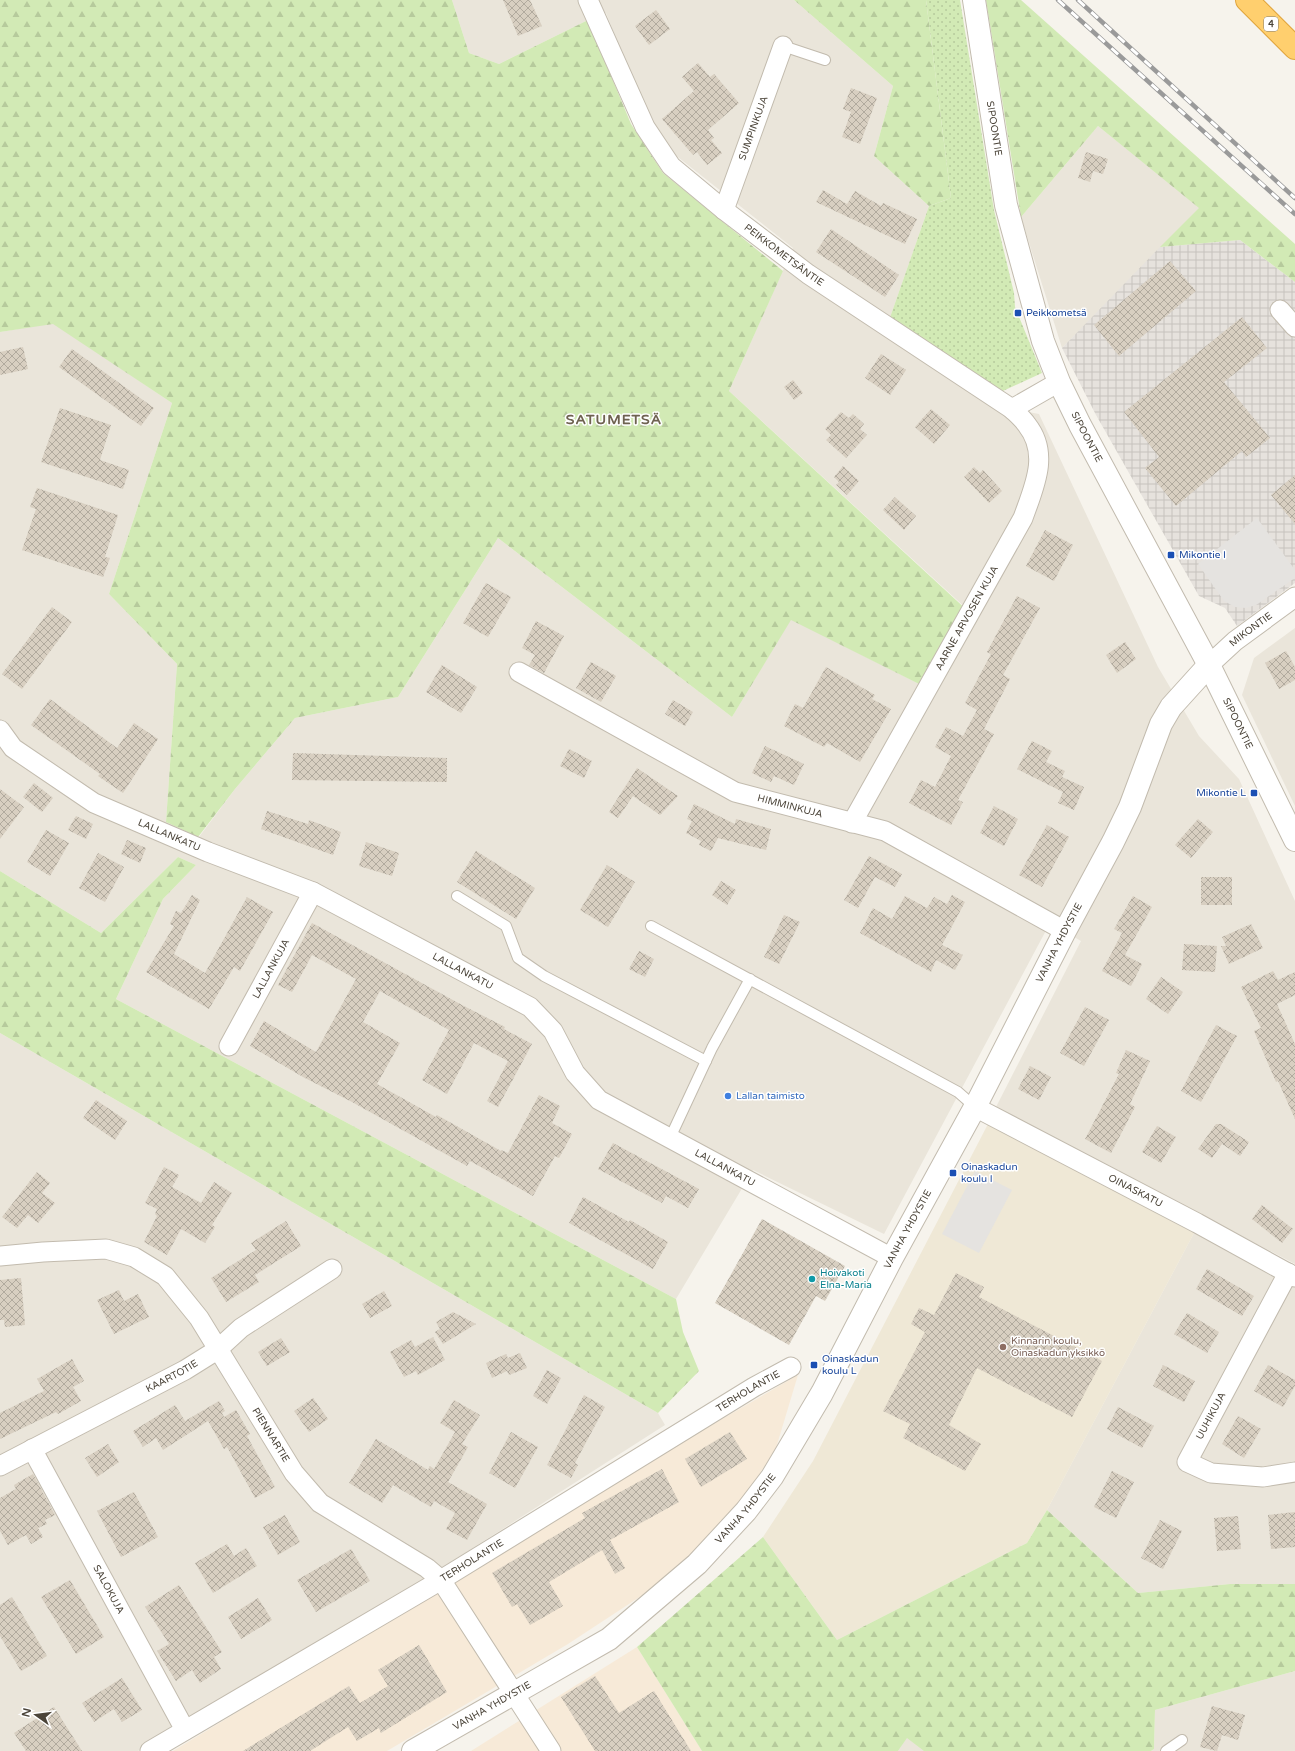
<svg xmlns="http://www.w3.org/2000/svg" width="1295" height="1751" font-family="'Varela Round',sans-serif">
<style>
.residential{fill:#eae5da}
.commercial{fill:#f7ead8}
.industrial{fill:url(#industrial-grid)}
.education{fill:#efe8d6}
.grass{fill:url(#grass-dots)}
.forest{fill:url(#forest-firs)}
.parking{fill:#e5e3e0}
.building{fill:url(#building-cross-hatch)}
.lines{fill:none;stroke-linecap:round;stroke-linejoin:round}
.service-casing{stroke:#c2bbae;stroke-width:12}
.minor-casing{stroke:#c2bbae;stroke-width:21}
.tertiary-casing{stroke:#c2bbae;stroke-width:24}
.motorway-casing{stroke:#e0a43c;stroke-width:24}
.service{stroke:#fff;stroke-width:10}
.minor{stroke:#fff;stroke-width:19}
.tertiary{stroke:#fff;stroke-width:22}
.motorway{stroke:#ffcf6e;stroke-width:22}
.rail-casing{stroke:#9a9a9a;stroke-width:4.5}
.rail{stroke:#fff;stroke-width:3;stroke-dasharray:9;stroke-linecap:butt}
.transit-dot{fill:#1a4fb4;stroke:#fff;stroke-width:1.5}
.shop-dot{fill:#3f7fe0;stroke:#fff;stroke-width:1.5}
.culture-dot{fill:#0f9aa8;stroke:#fff;stroke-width:1.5}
.education-dot{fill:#8d6e63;stroke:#fff;stroke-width:1.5}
.labels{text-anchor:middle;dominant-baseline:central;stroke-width:3;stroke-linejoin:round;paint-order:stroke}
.shield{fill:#fff;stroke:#817c74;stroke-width:1}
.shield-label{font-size:9px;font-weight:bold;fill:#4b4439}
.street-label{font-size:10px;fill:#4b4439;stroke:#fff}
.transit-label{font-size:10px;fill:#164399;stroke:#fff;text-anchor:start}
.shop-label{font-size:10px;fill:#366cbe;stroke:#fff;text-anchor:start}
.culture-label{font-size:10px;fill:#0d838f;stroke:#fff;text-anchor:start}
.education-label{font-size:10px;fill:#785e54;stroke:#fff;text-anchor:start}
.district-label{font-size:14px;font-weight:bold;letter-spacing:1px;fill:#6e6250;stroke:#fff}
</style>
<defs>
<pattern id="industrial-grid" width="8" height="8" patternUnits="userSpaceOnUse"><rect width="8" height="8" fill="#e6e2dd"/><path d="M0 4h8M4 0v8" fill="none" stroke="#c7c3be"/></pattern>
<pattern id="grass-dots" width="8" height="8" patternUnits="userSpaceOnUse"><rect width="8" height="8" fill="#d2eab5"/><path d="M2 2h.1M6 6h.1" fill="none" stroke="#b6ca9c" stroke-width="1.8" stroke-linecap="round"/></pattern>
<pattern id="forest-firs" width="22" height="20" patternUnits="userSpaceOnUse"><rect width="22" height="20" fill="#d2eab5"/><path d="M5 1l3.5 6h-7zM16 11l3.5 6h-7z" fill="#b6ca9c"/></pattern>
<pattern id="building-cross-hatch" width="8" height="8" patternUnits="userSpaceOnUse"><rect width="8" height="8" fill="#d8cfc1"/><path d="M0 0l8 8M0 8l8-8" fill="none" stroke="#b1aa9e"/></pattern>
</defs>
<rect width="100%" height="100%" fill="#f6f3ec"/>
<g class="residential">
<path d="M452,0h342l99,86 -19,70 55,50 -42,120 125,83 27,5 119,253 41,69 40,43 56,122v363l-299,-157 85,-166 -31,-18 -166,311 -131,-64 -77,129 -560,-300 47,-100 33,-34 -18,-8 -77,76 -101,-62v-539l53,-9 119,80 -63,191 68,70 -11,158 33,15 36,-48 60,-71 103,-21 100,-159 234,179 59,-98 136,69 42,-77 -240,-220 64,-143 -119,-94 -26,-36 -42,-105 -18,7 -89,44 -30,-11z"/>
<path d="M1098,126l102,82 -138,140 -41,-131z"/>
<path d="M1295,628v178l-53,-111 12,-37z"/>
<path d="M0,1033l658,380 7,12 -247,158 -280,168h-138z"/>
<path d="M1194,1233l101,53v298h-65l-92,9 -91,-83z"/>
<path d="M1295,1671v80h-144l3,-2 1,-39z"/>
<path d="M907,1737l18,14h-27z"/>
</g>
<g class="commercial">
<path d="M798,1375l-22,73 -46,73 -66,60 -96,63 -181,107h-214l518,-314z"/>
<path d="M637,1647l65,104h-231z"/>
</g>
<path class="industrial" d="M1240,240l55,42v301l-58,43 -12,-18 -26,-12 -103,-181 -34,-67 98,-101z"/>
<path class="education" d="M988,1124l206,109 -147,277 -20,33 -190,97 -74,-103 50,-76z"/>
<path class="grass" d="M926,0h34l34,210 20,83 1,14 27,66 -50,23 -105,-70 42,-120 22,-8z"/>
<g class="forest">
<path d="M0,0h452l17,53 30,11 89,-44 43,104 32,49 120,98 -54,120 240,221 -42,76 -136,-68 -59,97 -234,-179 -100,159 -103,21 -60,71 -37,48 -32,-15 11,-158 -68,-70 63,-191 -119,-79 -53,8z"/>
<path d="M794,0h132l25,198 -22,8 -55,-50 19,-70z"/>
<path d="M986,0h35l274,244v38l-55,-42 -80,7 39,-39 -101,-82 -77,91z"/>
<path d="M178,857l18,8 -33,34 -47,100 560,300 7,33 16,39 -41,42 -658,-380v-162l101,62z"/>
<path d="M1047,1510l91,83 92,-9h65v87l-140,39 -1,39 -3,2h-227l-17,-13 -9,13h-196l-65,-104 126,-110 74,103 190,-97z"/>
</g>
<g class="parking">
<path d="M1257,518l38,52v8l-39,27 -10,3 -11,-1 -11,-6 -26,-37z"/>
<path d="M975,1171l37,19 -33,63 -37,-19z"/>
</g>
<g class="building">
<path d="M503,0h27l12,26 -24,10z"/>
<path d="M656,10l14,19 -21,16 -14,-19z"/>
<path d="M698,63l12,14 4,-3 25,29 -31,27 6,8 -3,2 11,13 -15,12 -10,-13 -4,3 -31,-36 32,-28 -12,-14z"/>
<path d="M851,88l26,10 -17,46 -18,-7 9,-25 -8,-3z"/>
<path d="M1086,152l22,7 -5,15 -10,-3 -3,11 -12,-4z"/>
<path d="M823,190l24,14 8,-13 26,15 2,-3 34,16 -12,25 -89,-42z"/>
<path d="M831,229l68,46 -14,22 -69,-45z"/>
<path d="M1170,261l26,30 -77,65 -25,-31z"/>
<path d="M1242,317l25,31 -43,34 46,56 -24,19 -4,-6 -66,55 -31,-38 14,-11 -35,-45z"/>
<path d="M23,347l5,22 -28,6v-23z"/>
<path d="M72,349l82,59 -13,18 -82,-59z"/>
<path d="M881,354l25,16 -16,25 -25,-17z"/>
<path d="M793,380l10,13 -9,7 -10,-13z"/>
<path d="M60,408l51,17 -11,35 29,10 -6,19 -82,-27z"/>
<path d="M931,409l19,16 -16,19 -19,-17z"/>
<path d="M841,412l8,6 4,-4 11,10 -4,5 7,6 -21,23 -20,-18 5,-5 -6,-6z"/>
<path d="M843,466l16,15 -12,14 -11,-10 3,-3 -5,-5z"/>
<path d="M974,467l6,6 3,-3 19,21 -13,12 -25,-26z"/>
<path d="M1295,475v49l-24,-29z"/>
<path d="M37,488l81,27 -13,42 5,1 -7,19 -81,-27 14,-41 -6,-2z"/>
<path d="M895,497l21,19 -12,14 -21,-20z"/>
<path d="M1045,530l28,15 -19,36 -28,-15z"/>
<path d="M486,583l25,14 -23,40 -25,-14z"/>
<path d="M1017,596l23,12 -37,67 7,4 -26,50 10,5 -36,66 5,2 -12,23 -42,-22 12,-23 14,7 16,-31 -16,-9 11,-20 17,9 14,-26 -12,-7 26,-49 -4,-2z"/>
<path d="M52,607l20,15 -50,67 -20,-15z"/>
<path d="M536,621l28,15 -20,37 -15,-8 6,-10 -13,-7z"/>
<path d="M1125,642l11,17 -19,14 -11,-18z"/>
<path d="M1286,651l9,16v13l-16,9 -14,-26z"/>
<path d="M591,662l25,14 -15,26 -25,-14z"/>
<path d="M442,665l35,22 -16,26 -35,-21z"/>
<path d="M826,667l49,28 -3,4 19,10 -31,53 -33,-19 -3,4 -40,-21 11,-22 8,4z"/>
<path d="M50,699l67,49 17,-25 24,16 -35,54 -25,-17 2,-2 -69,-49z"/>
<path d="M673,700l20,12 -8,14 -20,-12z"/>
<path d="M1032,741l20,10 -6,11 19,9 -3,6 22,10 -10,23 -16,-7 5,-11 -46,-23z"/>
<path d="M765,746l39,18 -10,21 -20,-9 -3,6 -19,-9z"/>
<path d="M569,749l23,12 -8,17 -24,-12z"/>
<path d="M293,753l154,5v24l-155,-2z"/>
<path d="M637,768l41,28 -18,19 -27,-19 -15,22 -9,-6z"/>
<path d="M34,783l19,15 -11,14 -19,-15z"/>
<path d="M0,789l24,18 -24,32z"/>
<path d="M694,804l41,20 1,-5 35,10 -5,21 -48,-12 -7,13 -12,-6 2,-4 -15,-8 6,-12 -5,-2z"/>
<path d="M994,806l24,13 -14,27 -24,-13z"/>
<path d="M267,811l41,13 1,-4 32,12 -8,23 -72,-26z"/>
<path d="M76,816l17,8 -7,15 -18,-9z"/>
<path d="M1198,819l15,13 -22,26 -16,-13z"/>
<path d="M1047,825l22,12 -27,50 -23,-12z"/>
<path d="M46,830l23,13 -19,33 -23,-14z"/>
<path d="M127,840l19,8 -6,15 -19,-9z"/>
<path d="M366,842l33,11 -7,23 -33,-10z"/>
<path d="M476,851l59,37 -19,31 -59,-37z"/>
<path d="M98,853l26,14 -19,35 -26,-14z"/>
<path d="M869,856l33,18 -7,13 -20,-10 -17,31 -14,-8z"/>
<path d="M607,865l28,17 -27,45 -28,-17z"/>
<rect x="1201" y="877" width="31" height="28"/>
<path d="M721,881l15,9 -9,15 -15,-10z"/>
<path d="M192,895l8,5 -26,54 31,19 42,-76 26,15 -33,59 -6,-4 -25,42 -63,-37 28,-46 -4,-2 6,-13 5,2z"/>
<path d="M952,895l13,7 -23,43 21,10 -8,15 -19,-10 -5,12 -71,-39 13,-25 19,11 13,-23 22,12 7,-11 13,7z"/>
<path d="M1133,896l19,11 -27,48 17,9 -11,22 -29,-15 20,-38 -8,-4z"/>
<path d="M784,915l16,7 -21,42 -15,-7z"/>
<path d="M312,923l150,82 43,22 -1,2 28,15 -34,63 -11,-6 21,-40 -34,-18 -27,51 -25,-14 27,-50 -69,-39 -17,31 37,21 -23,41 59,33 1,-2 64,36v-1l7,3 31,-58 21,11 -8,17 20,11 -13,24 -4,-2 -22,40 -63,-35 -3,5 -115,-64 -49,-25 -53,-31 14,-25 52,31 40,-73 -44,-24 -20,37 -14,-7z"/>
<path d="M1251,924l12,24 -34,16 -8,-18h5l-4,-9z"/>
<path d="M1184,944l33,2 -2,26 -33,-2z"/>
<path d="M639,951l15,8 -9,18 -16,-8z"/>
<path d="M1273,971l5,9 17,-8v23l-18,9 18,40v75l-17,-38 -2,1 -22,-51 7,-3 -20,-41z"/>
<path d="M1161,977l22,15 -15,22 -22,-15z"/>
<path d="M1085,1007l24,13 -25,46 -24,-13z"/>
<path d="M1216,1025l21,11 -36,66 -20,-11z"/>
<path d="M1126,1050l24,11 -20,43 5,3 -24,46 -26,-14 34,-65 -3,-1z"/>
<path d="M1030,1066l21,11 -12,23 -21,-11z"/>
<path d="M96,1100l31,21 -12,19 -32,-22z"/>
<path d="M1216,1124h5l28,18 -9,14 -18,-12 -10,14 -14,-9z"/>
<path d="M1157,1126l19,11 -15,26 -19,-11z"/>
<path d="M613,1143l86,46 -11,19 -22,-12 -4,7 -64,-34z"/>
<path d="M164,1167l15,8 -7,12 29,16 13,-21 18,11 -20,32 3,2 -10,16 -24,-14 -14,26 -23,-13 13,-26 -2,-2 2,-5 -12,-6z"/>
<path d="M37,1172l13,11 -8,10 13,10 -17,20 -10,-8 -11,13 -15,-11z"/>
<path d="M583,1197l46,25 1,-2 38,22 -15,27 -84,-46z"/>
<path d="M1262,1205l31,24 -11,14 -30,-24z"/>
<path d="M762,1219l83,47 -20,35 -9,-5 -27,49 -74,-42z"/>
<path d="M286,1221l15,25 -46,29 4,7 -33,20 -15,-24 45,-28 -5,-7z"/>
<path d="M1207,1269l47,27 -12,20 -46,-27z"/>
<path d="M956,1273l28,14 -5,10 123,64 -30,56 -95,-49 -28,57 32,19 -16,27 -62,-33 7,-14 -27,-13 42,-79 -14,-8 8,-16 15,7z"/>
<path d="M21,1278l4,47 -20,2 -1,-7h-4v-40z"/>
<path d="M119,1290l5,11 14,-7 11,23 -35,17 -17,-34z"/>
<path d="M384,1291l8,15 -22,12 -8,-14z"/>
<path d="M453,1312l23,12 -33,20 -8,-12 5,-3 -4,-7z"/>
<path d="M1187,1313l32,19 -12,21 -33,-19z"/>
<path d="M433,1337l12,23 -27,15 -2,-4 -12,6 -14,-25 21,-12 4,7z"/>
<path d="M281,1338l9,14 -23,14 -9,-14z"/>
<path d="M520,1353l7,15 -18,7 -2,-4 -15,7 -6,-15 20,-9 2,4z"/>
<path d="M72,1359l12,22 -11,6 8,14 -23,13 -2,-2 -56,27v-26l44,-22 -7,-12z"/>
<path d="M1163,1365l32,16 -11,21 -31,-16z"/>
<path d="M1268,1365l27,15v6l-12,21 -29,-16z"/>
<path d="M547,1370l14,8 -14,26 -14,-8z"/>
<path d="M584,1395l21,12 -30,56 3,2 -7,13 -24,-13z"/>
<path d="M313,1398l15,21 -19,13 -15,-21z"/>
<path d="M454,1400l26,15 -18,29 6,3 -20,35 39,22 -20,36 -21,-11 9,-16 -21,-12 -3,6 -38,-22 -11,18 -33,-20 27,-44 52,31 2,-4 4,3 21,-37 -15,-9z"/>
<path d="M219,1401l6,10 -3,2 2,4 12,-7 14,24 -3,2 28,51 -20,11 -28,-51 -3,2 -16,-28 -45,29 -7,-12 -13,9 -10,-16 42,-26 10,16z"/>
<path d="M1118,1407l36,19 -12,22 -35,-19z"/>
<path d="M1238,1416l23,13 -17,29 -22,-14z"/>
<path d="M511,1432l27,15 -23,41 -26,-15z"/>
<path d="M730,1432l17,27 -46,28 -16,-28z"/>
<path d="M108,1444l11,18 -22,15 -12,-19z"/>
<path d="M662,1469l17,33 -69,38 15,28 -10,6 -13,-24 -53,32 14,24 -33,19 -13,-21 -5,3 -20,-34 93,-55 -3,-5z"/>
<path d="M1112,1471l22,11 -18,36 -22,-11z"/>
<path d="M33,1474l22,41 -10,5 2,4 -9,4 5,9 -12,7 -5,-9 -18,10 -8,-14v-33l16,-9 -2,-4z"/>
<path d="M134,1492l24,45 -37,20 -24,-46z"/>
<path d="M1295,1512v35l-24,2 -3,-34z"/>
<path d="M285,1515l15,27 -22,13 -15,-28z"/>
<path d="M1238,1516l3,33 -24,2 -3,-33z"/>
<path d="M1160,1520l22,11 -19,38 -22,-11z"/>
<path d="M227,1544l7,12 12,-8 11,18 -44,27 -18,-30z"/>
<path d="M351,1549l19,32 -54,31 -19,-32z"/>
<path d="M70,1580l34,57 -28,17 -35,-57z"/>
<path d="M179,1585l43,67 -8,5 7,12 -21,14 -8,-13 -16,11 -19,-30 12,-7 -24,-37z"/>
<path d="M12,1597l35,59 -26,15 -21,-35v-31z"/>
<path d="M258,1598l14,22 -31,19 -13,-22z"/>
<path d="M419,1645l28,47 -66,41 -2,-5 -22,13 -9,-14 -38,24h-67l106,-65 11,17 28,-17 -10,-16z"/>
<path d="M595,1676l24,37 35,-22 37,60h-96l-34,-54z"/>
<path d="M122,1678l20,32 -20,12 -8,-13 -20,13 -12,-19z"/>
<path d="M1212,1706l33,9 -7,25 -16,-5 -5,16 -17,-4z"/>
<path d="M54,1707l28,44h-56l-12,-18z"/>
</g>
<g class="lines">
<g class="service-casing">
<g id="service">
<path d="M783,46l42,14"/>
<path d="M457,896l49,30 12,32 26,18 162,85"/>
<path d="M651,926l307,166 17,15"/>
<path d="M670,1138l42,-90 38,-69"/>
<path d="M1166,1751l16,-11"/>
</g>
</g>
<g class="minor-casing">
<g id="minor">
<path id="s1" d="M588,0l57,127 26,39 53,44 84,64 204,135 47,-27"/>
<path id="s2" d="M724,210l59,-164"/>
<path d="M1280,310l15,17"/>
<path id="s3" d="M1209,665l26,-24 60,-44"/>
<path id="s4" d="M519,672l216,120 150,39 180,100"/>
<path id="s5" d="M0,730l13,18 81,55 114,49 105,40 217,115 23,24 22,42 24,27 293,158"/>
<path id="s6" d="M852,823l171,-305c11,-31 27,-64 4,-93 -4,-6 -10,-11 -15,-16"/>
<path id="s7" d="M229,1046l84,-154"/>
<path id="s8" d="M975,1107l222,116 98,54"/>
<path id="s9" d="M0,1256l43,-4 63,-3 28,8 31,19 34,42 95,155 26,30 107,65 14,12 110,171"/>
<path d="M1288,1273l-101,189 24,11 52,4 32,-5"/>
<path id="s10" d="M32,1449l153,281"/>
<path id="s11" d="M0,1466l185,-96 32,-20 24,-22 91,-59"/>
<path id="s12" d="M150,1751l281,-165 323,-199 37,-20"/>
</g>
</g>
<g class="tertiary-casing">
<g id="tertiary">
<path id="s13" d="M974,0l32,205 37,136 16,41 21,43 129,240 86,175"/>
<path id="s14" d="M413,1751l196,-112 88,-75 49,-53 26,-34 50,-84 70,-135 83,-151 90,-176 48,-89 17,-35 31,-83 10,-17 38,-42"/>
</g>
</g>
<g class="motorway-casing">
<path id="motorway" d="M1247,0l48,48"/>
</g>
<use href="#service" class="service"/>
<use href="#minor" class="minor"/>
<use href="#tertiary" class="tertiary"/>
<use href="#motorway" class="motorway"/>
<g class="rail-casing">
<g id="rail">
<path d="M1058,0l237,214"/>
<path d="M1078,0l217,198"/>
</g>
</g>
<use href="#rail" class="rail"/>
</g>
<g class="transit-dot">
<rect x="1014" y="309" width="8" height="8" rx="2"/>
<rect x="1167" y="551" width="8" height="8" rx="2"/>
<rect x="1250" y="789" width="8" height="8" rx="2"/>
<rect x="949" y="1169" width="8" height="8" rx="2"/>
<rect x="810" y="1361" width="8" height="8" rx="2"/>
</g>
<circle class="shop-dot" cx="728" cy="1096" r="4"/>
<circle class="culture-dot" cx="812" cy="1279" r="4"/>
<circle class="education-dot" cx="1003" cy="1347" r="4"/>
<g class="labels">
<rect class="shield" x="1264" y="17" width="14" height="14" rx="3"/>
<g class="shield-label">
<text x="1271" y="24">4</text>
</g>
<g class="street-label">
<text stroke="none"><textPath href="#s2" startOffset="87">SUMPINKUJA</textPath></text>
<text stroke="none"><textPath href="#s13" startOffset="130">SIPOONTIE</textPath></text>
<text stroke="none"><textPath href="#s1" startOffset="330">PEIKKOMETSÄNTIE</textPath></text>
<text stroke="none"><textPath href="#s13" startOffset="454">SIPOONTIE</textPath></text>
<text stroke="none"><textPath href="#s6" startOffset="235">AARNE ARVOSEN KUJA</textPath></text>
<text stroke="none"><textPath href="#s3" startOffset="55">MIKONTIE</textPath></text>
<text stroke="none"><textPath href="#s13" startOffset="778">SIPOONTIE</textPath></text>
<text stroke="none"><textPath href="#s4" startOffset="304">HIMMINKUJA</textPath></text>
<text stroke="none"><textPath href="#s5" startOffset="202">LALLANKATU</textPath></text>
<text stroke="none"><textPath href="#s14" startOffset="1063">VANHA YHDYSTIE</textPath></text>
<text stroke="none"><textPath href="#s7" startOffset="88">LALLANKUJA</textPath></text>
<text stroke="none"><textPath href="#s5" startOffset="526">LALLANKATU</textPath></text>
<text stroke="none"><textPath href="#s5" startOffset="862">LALLANKATU</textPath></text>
<text stroke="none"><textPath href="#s8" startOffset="181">OINASKATU</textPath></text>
<text stroke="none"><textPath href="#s14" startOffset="739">VANHA YHDYSTIE</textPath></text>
<text stroke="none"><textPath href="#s11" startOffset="194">KAARTOTIE</textPath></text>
<text stroke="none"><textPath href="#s12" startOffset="698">TERHOLANTIE</textPath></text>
<text transform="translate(1211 1416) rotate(-62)">UUHIKUJA</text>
<text stroke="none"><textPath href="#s9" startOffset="363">PIENNARTIE</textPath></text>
<text stroke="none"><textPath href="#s14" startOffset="415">VANHA YHDYSTIE</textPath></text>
<text stroke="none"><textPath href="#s12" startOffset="374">TERHOLANTIE</textPath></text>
<text stroke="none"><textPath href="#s10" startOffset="160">SALOKUJA</textPath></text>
<text stroke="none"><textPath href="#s14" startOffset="91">VANHA YHDYSTIE</textPath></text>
</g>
<g class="transit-label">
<text x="1026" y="313">Peikkometsä</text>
<text x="1179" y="555">Mikontie I</text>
<text x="1246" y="793" text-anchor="end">Mikontie L</text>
<text x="961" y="1167">Oinaskadun<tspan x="961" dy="12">koulu I</tspan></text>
<text x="822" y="1359">Oinaskadun<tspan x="822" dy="12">koulu L</tspan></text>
</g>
<g class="shop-label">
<text x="736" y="1096">Lallan taimisto</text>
</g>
<g class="culture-label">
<text x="820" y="1273">Hoivakoti<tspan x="820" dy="12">Elna-Maria</tspan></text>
</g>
<g class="education-label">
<text x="1011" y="1341">Kinnarin koulu,<tspan x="1011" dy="12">Oinaskadun yksikkö</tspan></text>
</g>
<g class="district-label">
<text x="614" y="419">SATUMETSÄ</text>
</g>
</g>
<g transform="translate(36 1715) rotate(284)" stroke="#ffffff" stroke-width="3" paint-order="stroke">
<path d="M0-3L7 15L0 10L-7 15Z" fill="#4b4439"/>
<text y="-6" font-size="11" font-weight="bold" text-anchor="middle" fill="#4b4439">N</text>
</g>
</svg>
